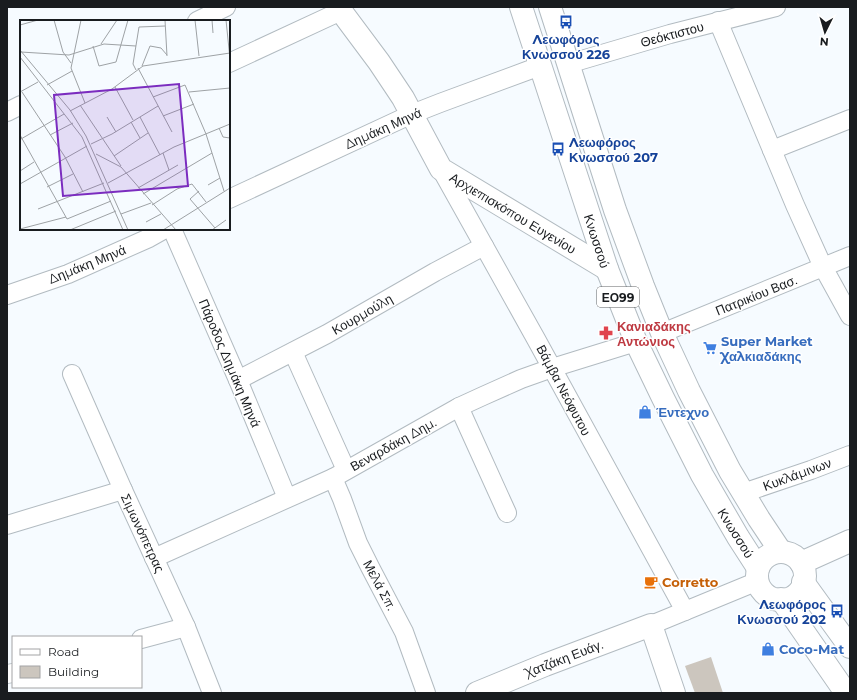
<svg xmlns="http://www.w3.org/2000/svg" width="857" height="700" font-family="Montserrat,sans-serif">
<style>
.building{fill:#ccc6be}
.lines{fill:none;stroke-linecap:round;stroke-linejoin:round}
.minor-casing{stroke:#b2bbc1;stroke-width:20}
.tertiary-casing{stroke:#b2bbc1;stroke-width:24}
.primary-casing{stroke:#b2bbc1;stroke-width:24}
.minor{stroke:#fff;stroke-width:18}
.tertiary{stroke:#fff;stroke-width:22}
.primary{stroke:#fff;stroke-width:22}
.labels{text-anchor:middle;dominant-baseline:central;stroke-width:3;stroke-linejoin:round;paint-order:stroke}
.shield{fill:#fff;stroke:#5e6062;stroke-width:1}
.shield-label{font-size:12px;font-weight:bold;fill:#191c1f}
.street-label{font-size:13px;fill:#191c1f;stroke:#fff}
.transit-label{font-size:13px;font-weight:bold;fill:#164399;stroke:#fff}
.health-label{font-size:13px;font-weight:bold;fill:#be3a42;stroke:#fff;text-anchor:start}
.shop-label{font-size:13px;font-weight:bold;fill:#366cbe;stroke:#fff;text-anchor:start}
.food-label{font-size:13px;font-weight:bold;fill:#c56008;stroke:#fff;text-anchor:start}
.inset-road{fill:none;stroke:#9ea2a5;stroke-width:1}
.view{fill:#7b2cbf;fill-opacity:0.15;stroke:#7b2cbf;stroke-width:2}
.inset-edge{fill:none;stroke:#191c1f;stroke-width:2}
</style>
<rect width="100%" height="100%" fill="#f6fbff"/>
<path class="building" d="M711,657l12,36h-28l-10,-27z"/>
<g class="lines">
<g class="minor-casing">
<g id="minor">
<path d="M197,21l29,-14"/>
<path d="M718,21l77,184 28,62 27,49"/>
<path d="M229,63l112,-52"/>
<path d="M568,64l102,-30 106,-27"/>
<path d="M7,112l14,-7"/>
<path d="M772,150l78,-31"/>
<path d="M441,169l95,170 149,272"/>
<path d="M229,199l183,-85 28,-11 100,-37"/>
<path d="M172,229l66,151 49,118"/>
<path d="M7,295l61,-21 81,-36 16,-9"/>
<path d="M662,333l188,-77"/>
<path d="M293,352l53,118"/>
<path d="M72,374l51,116 63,137 26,66"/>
<path d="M238,380l89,-46 108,-62 49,-26"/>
<path d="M459,407l48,106"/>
<path d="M333,478l9,21 16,44 12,24 34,65 22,61"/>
<path d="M743,493l68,-23 39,-15"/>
<path d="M7,525l116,-35"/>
<path d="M154,558l179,-80 126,-71 24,-11 38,-17 31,-11 84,-26"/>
<path d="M651,625l107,-44"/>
<path d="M141,639l45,-12"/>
<path d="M7,674l6,-1"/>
</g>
</g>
<g class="tertiary-casing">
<g id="tertiary">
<path d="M338,7l41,55 24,36 23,43 15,28 166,100"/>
<path d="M801,563l49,-22"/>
<path d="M477,693l68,-28 106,-40 23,68"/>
</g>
</g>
<g class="primary-casing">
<g id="primary">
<path d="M521,7l86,262 29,73 27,56 39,77 36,62 20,31"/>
<path d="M550,7l65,203 28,76 19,47 27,58 41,80 29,48 22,33"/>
<circle cx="781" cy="576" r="24"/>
<path d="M803,582l47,65"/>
<path d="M781,599l65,94"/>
</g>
</g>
<use href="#minor" class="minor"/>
<use href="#tertiary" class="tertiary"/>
<use href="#primary" class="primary"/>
</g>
<defs>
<g id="bus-bare" transform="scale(1.08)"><path d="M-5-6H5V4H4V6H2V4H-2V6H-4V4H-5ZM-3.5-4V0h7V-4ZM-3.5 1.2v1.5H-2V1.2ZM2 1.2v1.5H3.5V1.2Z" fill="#1a4fb4" stroke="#fff" stroke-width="2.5" paint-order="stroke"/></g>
<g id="pharmacy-bare" transform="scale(1.08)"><path d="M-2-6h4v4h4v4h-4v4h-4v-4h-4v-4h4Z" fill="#e0444e" stroke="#fff" stroke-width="2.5" paint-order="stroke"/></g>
<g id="supermarket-bare" transform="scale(1.08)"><path d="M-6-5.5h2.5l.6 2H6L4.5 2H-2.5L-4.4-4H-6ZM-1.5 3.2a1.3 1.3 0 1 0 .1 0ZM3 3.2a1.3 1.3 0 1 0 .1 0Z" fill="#3f7fe0" stroke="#fff" stroke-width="2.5" paint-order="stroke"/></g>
<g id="shop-bare" transform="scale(1.08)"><path d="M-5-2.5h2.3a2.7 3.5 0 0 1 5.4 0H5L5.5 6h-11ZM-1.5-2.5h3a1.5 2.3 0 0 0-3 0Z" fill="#3f7fe0" stroke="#fff" stroke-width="2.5" paint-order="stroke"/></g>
<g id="cafe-bare" transform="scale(1.08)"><path d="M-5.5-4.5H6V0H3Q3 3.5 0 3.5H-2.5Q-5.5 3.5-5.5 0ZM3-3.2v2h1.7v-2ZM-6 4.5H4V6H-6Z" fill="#e8710a" stroke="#fff" stroke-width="2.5" paint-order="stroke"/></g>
</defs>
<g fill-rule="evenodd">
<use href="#bus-bare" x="566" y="22"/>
<use href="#bus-bare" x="558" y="149"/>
<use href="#pharmacy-bare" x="606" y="333"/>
<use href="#supermarket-bare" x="710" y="348"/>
<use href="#shop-bare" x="645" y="412"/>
<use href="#cafe-bare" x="651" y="582"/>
<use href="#bus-bare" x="837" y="611"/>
<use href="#shop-bare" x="768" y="649"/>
</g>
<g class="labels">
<rect class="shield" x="597" y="287" width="42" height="20" rx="3"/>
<g class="shield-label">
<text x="618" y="297">ΕΟ99</text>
</g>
<g class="street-label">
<text transform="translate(672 34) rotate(-15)">Θεόκτιστου</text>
<text transform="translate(383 128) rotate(-24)">Δημάκη Μηνά</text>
<text transform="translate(513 213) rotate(31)">Αρχιεπισκόπου Ευγενίου</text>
<text transform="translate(597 241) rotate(72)">Κνωσσού</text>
<text transform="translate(87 264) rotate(-22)">Δημάκη Μηνά</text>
<text transform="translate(756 295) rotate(-22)">Πατρικίου Βασ.</text>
<text transform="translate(362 314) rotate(-30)">Κουρμούλη</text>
<text transform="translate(230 363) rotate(67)">Πάροδος Δημάκη Μηνά</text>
<text transform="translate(564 390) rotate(62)">Βάμβα Νεόφυτου</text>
<text transform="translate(393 444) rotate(-29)">Βεναρδάκη Δημ.</text>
<text transform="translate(797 474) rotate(-20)">Κυκλάμινων</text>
<text transform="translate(143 533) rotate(65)">Σιμωνόπετρας</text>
<text transform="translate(736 533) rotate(58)">Κνωσσού</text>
<text transform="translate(380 585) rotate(62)">Μελά Σπ.</text>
<text transform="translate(564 658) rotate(-21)">Χατζάκη Ευάγ.</text>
</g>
<g class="transit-label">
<text x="566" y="39">Λεωφόρος<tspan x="566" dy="15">Κνωσσού 226</tspan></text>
<text x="569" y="142" text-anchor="start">Λεωφόρος<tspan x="569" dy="15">Κνωσσού 207</tspan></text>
<text x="826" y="604" text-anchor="end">Λεωφόρος<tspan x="826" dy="15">Κνωσσού 202</tspan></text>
</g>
<g class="health-label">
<text x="617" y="326">Κανιαδάκης<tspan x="617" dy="15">Αντώνιος</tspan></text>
</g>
<g class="shop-label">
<text x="721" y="341">Super Market<tspan x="721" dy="15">Χαλκιαδάκης</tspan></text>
<text x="656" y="412">Έντεχνο</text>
<text x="779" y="649">Coco-Mat</text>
</g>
<g class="food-label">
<text x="662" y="582">Corretto</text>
</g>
</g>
<g transform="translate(20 20)">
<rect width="210" height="210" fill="#f6fbff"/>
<path class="inset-road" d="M34,0l9,32 8,11M61,0l-10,48 14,35M145,0l2,36M175,0l4,36M192,0l1,13M206,0l4,39M0,5l18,-5M81,24l16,-24M73,26l6,20 17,-4 12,-42M0,30l50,60 16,26 42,94M1,32l48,3 35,-11 32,2M0,37l62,80 41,93M122,46l8,-20 11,2 6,7M118,48l34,64M116,50l-3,-6 6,-37 26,-1M27,65l25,-14M95,67l18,33M0,72l18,-10M2,72l43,65 18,35M169,72l41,-4M133,77l32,-12 21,49 18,57M60,85l41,61M50,91l42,-22 31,-23 87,-13M143,96l31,-12M87,97l9,15M120,97l20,38M111,102l9,16M199,108l4,9 7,1M0,115l47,84 44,-18M30,115l23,-12M1,119l43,-25M71,124l21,-10 46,-28M143,133l6,17M76,134l25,13 55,63M94,136l34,-23M0,151l14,-9M88,163l66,-36 56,-23M0,164l67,-38M188,165l12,-7M27,167l26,-13M118,168l40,-23M179,171l-9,8 25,29M123,174l69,-41M132,185l25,-16 15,-5 14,18M18,189l66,-26M101,194l30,-11M126,202l15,-8M0,209l46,-12M50,210l46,-19M143,210l67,-42M192,210l14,-10"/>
<path class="view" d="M159,64l9,102 -125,10 -9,-101z"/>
<rect width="210" height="210" class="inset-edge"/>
</g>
<rect width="857" height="700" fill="none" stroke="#191c1f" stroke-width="16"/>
<rect x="12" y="636" width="130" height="52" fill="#ffffff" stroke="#a3a4a5"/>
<rect x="20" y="649" width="20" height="6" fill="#ffffff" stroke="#a3a4a5"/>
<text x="48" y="656" font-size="12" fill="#191c1f">Road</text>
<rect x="20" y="666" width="20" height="12" fill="#ccc6be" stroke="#a3a4a5"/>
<text x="48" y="676" font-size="12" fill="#191c1f">Building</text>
<g transform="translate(825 32) rotate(185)" stroke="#ffffff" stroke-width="3" paint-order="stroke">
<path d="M0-3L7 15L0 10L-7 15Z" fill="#191c1f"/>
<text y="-6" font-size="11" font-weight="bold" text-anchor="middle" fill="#191c1f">N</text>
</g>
</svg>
